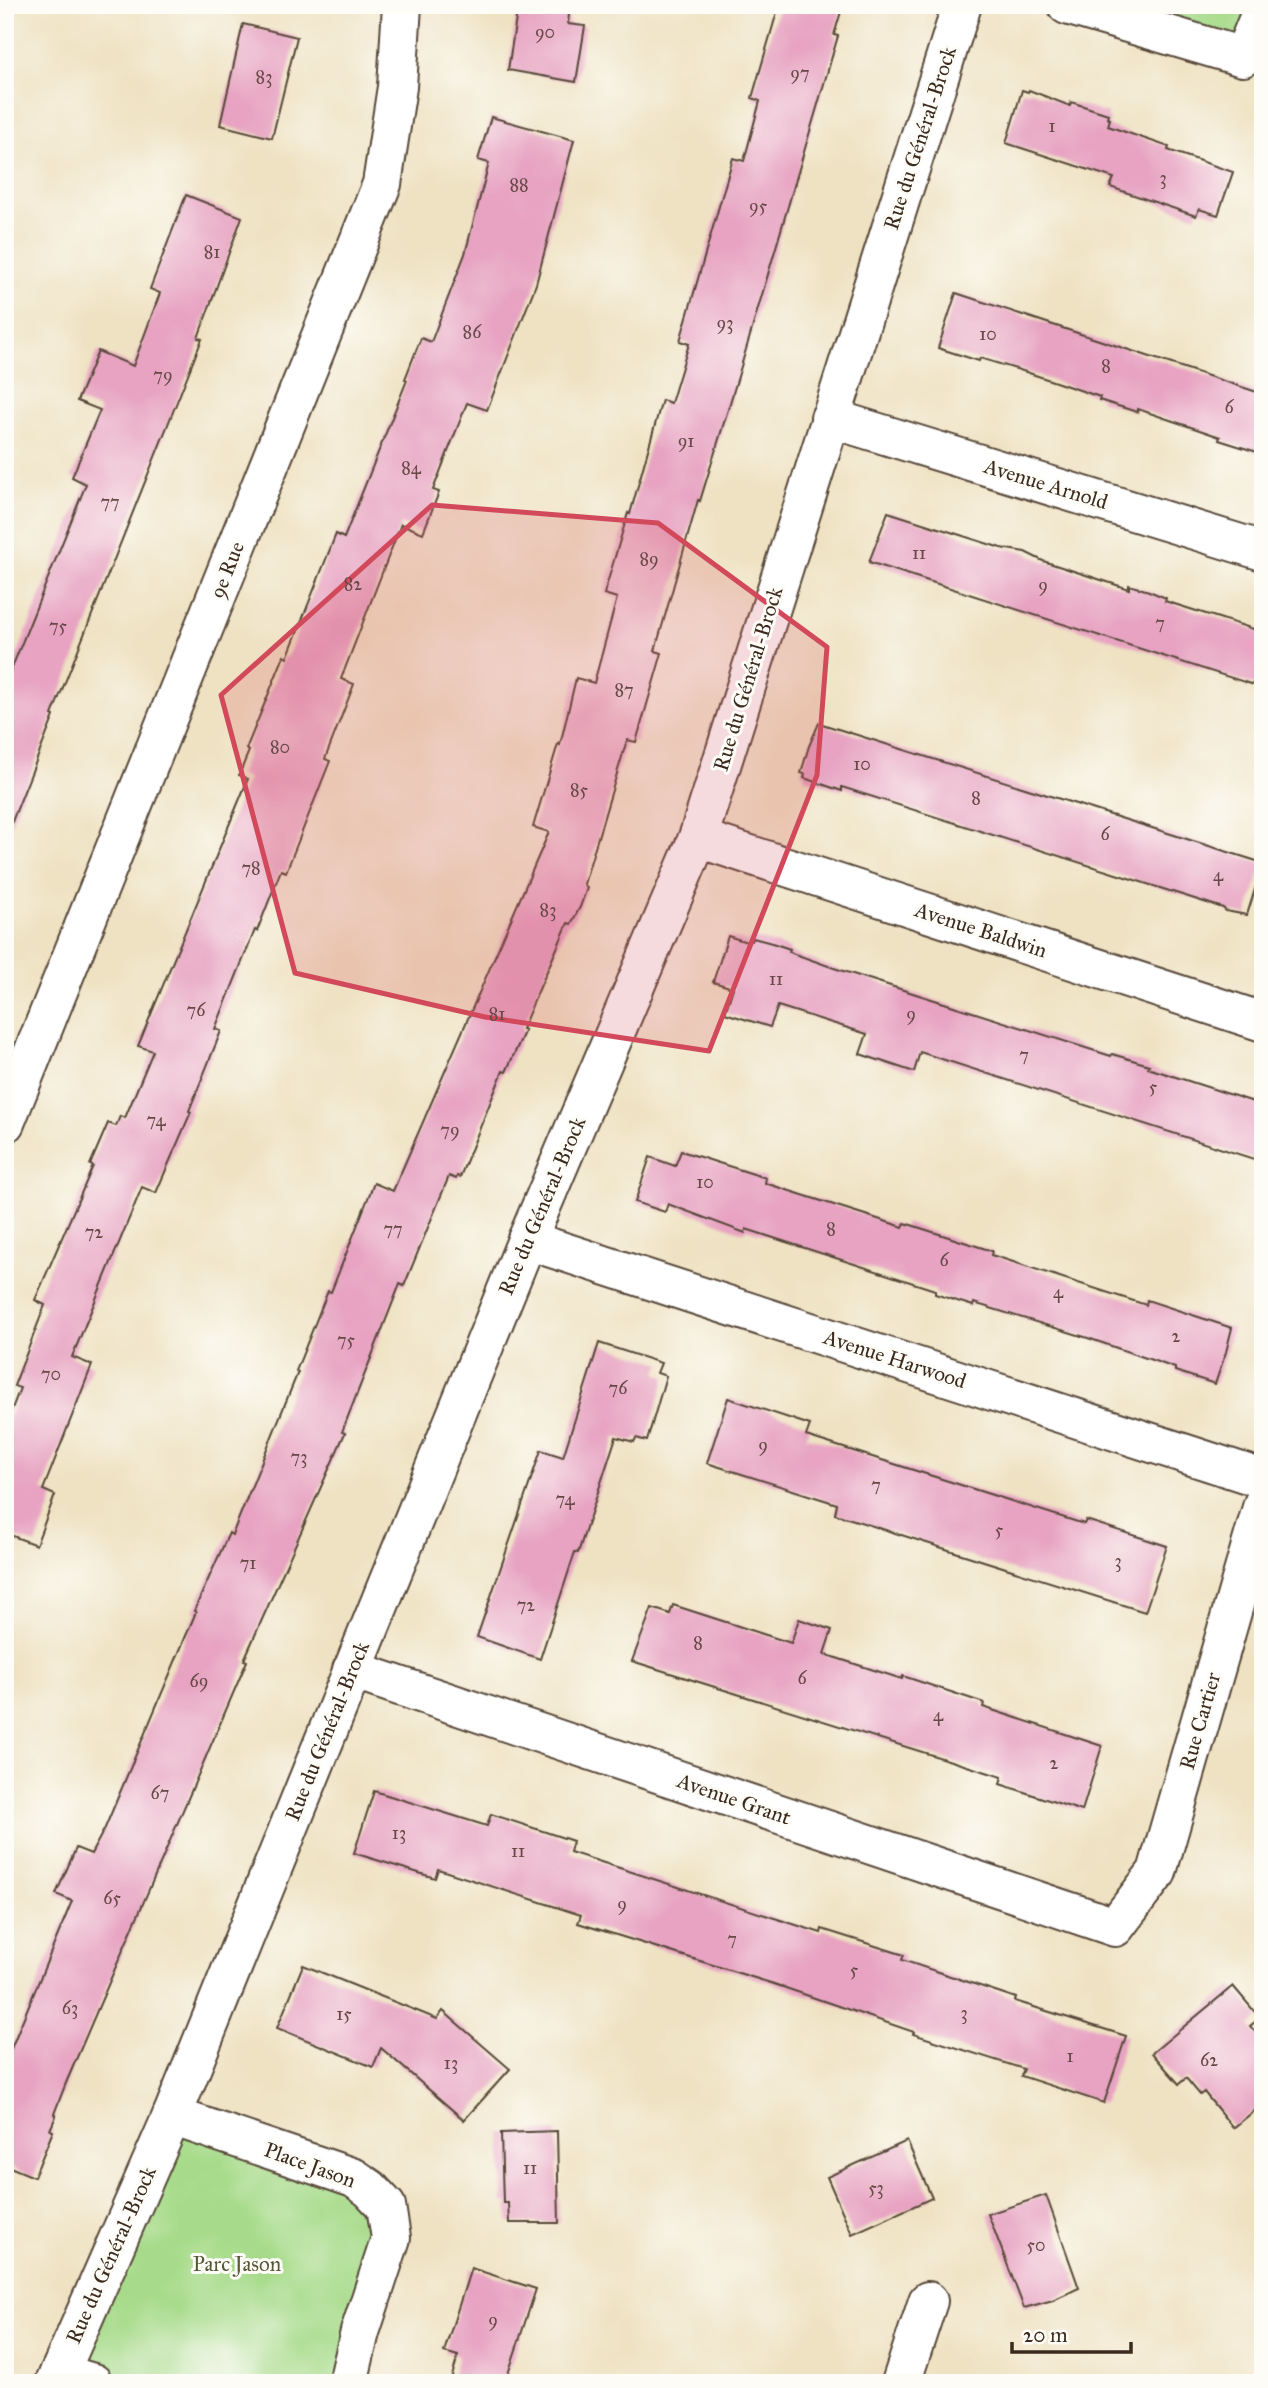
<svg xmlns="http://www.w3.org/2000/svg" width="1268" height="2388" font-family="'IM FELL Great Primer',serif">
<style>
.green{fill:#a7db8b;stroke:#718254;stroke-width:2}
.building{fill:#e7a3c1}
.lines{fill:none;stroke-linecap:round;stroke-linejoin:round}
.minor-casing{stroke:#564637;stroke-width:42}
.minor{stroke:#fff;stroke-width:38}
.marked{fill:#d1495b;fill-opacity:0.2;stroke:#d1495b;stroke-width:5;stroke-linejoin:round}
.labels{text-anchor:middle;dominant-baseline:central;stroke-width:6;stroke-linejoin:round;paint-order:stroke}
.number-label{font-size:18px;fill:#664847}
.street-label{font-size:21px;fill:#3b2a1e;stroke:#fdfcf7}
.park-label{font-size:21px;fill:#565639;stroke:#fdfcf7}
</style>
<rect width="100%" height="100%" fill="#fdfcf7"/>
<filter id="ink" filterUnits="userSpaceOnUse"><feTurbulence type="fractalNoise" baseFrequency=".0143" numOctaves="2"/><feDisplacementMap in="SourceGraphic" scale="14" xChannelSelector="R" yChannelSelector="G"/><feConvolveMatrix kernelMatrix="1 2 1 2 8 2 1 2 1" color-interpolation-filters="sRGB"/></filter>
<filter id="wash" filterUnits="userSpaceOnUse"><feTurbulence type="fractalNoise" baseFrequency=".00686" numOctaves="4" result="noise"/><feDisplacementMap in="SourceGraphic" scale="28" xChannelSelector="R" yChannelSelector="G"/><feGaussianBlur stdDeviation="1.57" result="paint"/><feColorMatrix in="noise" values="0 0 0 0 0 0 0 0 0 0 0 0 0 0 0 0 0 1.4 0 .05"/><feComposite in="paint" operator="in"/></filter>
<g filter="url(#wash)">
<rect width="100%" height="100%" fill="#efe2c3"/>
<g class="green">
<path d="M1053,5h210l-13,40z"/>
<path d="M172,2116l214,90 -49,177h-244l-34,-10z"/>
</g>
<g id="blocks">
<g class="building">
<path d="M518,5h52l-2,19 17,2 -9,56 -68,-12z"/>
<path d="M779,5h64l-9,30 4,1 -101,344 -37,121 -2,-1 -43,151 7,2 -26,89 -9,-2 -43,144 3,4 -7,19 -9,17 -3,-1 -28,64 -18,42 3,1 -19,42 -3,-1 -43,106 -3,-1 -1,3 -7,-3 -45,110 -4,-2 -58,148 3,1 -101,227 3,1 -181,422 -12,31 2,2 -6,14 3,1 -19,46 -29,-12v-102l67,-162 -16,-7 20,-46 15,6 14,-26 91,-216 -2,-1 35,-78 3,2 66,-163 -2,-1 32,-80 3,1 43,-109 19,8 156,-359 -16,-5 25,-83 2,1 16,-67 18,5 23,-85 -13,-4 24,-81 2,1 32,-114 9,3 18,-59 -9,-3 53,-183 11,3 16,-60 -8,-3z"/>
<path d="M243,24l54,13 -25,101 -52,-13z"/>
<path d="M1022,90l6,2 1,-2 41,16 1,-4 37,12 -1,4 3,1 -2,7 61,21 -1,3 65,22 -15,43 -19,-6 -3,7 -86,-29 4,-9 -108,-35z"/>
<path d="M491,117l83,23 -38,144 -49,126 -20,-7 -34,87 6,2 -16,41 -22,-9 -60,155 13,5 -29,75 5,2 -44,111 -5,-2 -24,61 -2,-1 -40,99 6,2 -32,80 2,1 -35,81 -14,-6 -70,170 20,8 -49,125 12,5 -19,50 -31,-12v-106l15,-39 -6,-2 31,-81 -10,-5 58,-134 -3,-1 18,-42 8,3 4,-10 5,2 28,-67 -15,-5 110,-267 -9,-4 10,-24 -3,-2 38,-93 3,2 49,-124 8,4 63,-158 -2,-1 16,-41 10,4 34,-88 24,-91 -11,-3z"/>
<path d="M186,195l56,22 -44,121 4,1 -150,376 2,1 -47,118 -2,-1v-148l81,-201 -14,-7 28,-67 -23,-9 21,-50 35,15 27,-73 -10,-4z"/>
<path d="M956,293l307,101v38l-6,20 -38,-12 1,-3 -82,-28 -1,3 -38,-12 1,-3 -74,-25 -46,-14 -1,3 -41,-13z"/>
<path d="M888,512l113,36 24,4 18,9 86,28v-4l20,6 17,7 -1,3 98,31v56l-394,-126z"/>
<path d="M819,723l444,140 -16,52 -21,-4 -3,-3 -381,-121v4l-38,-13 1,-4 -4,-1 8,-27z"/>
<path d="M728,936l19,6 1,-2 4,1 1,-3 19,5 18,6 -1,3 45,16 277,88 1,-2 37,11 -1,3 115,37v57l-343,-110 -6,20 -54,-18 7,-20 -89,-28 -8,21 -45,-14 8,-25 -20,-6z"/>
<path d="M681,1151l85,27 -1,5 138,44 2,-4 87,28 -1,4 13,4 142,46 1,-5 85,28 -6,24 -11,32 -40,-13v-3l-87,-30 -114,-35 -1,3 -38,-12v-4l-189,-61 -1,4 -77,-29 -3,8 -30,-10 15,-45 25,9z"/>
<path d="M599,1343l62,20 -4,10 9,3 -19,65 -11,-3 -2,4 -18,-5 -38,116 -3,-1 -35,107 -63,-22 64,-187 22,7z"/>
<path d="M728,1398l82,27 -4,11 278,88 2,-4 81,26 -22,66 -310,-98 2,-10 -130,-41z"/>
<path d="M673,1605l118,38 8,-24 33,11 -8,24 78,25 1,-3 81,27 -1,4 119,39 -20,65 -82,-27 2,-7 -370,-116 20,-53 18,6z"/>
<path d="M374,1791l113,35 4,-12 82,27 -3,11 251,81 1,-4 82,26 -2,5 114,38 -1,3 111,35 -22,67 -83,-27 3,-7 -111,-35 1,-2 -140,-48 -196,-61 3,-8 -143,-46 -3,9 -81,-25z"/>
<path d="M303,1965l134,54 6,-8 67,58 -46,51 -83,-72 -8,19 -96,-39z"/>
<path d="M1233,1986l27,32 -10,8 13,15v63l-30,24 -29,-36 -4,3 -14,-17 -7,6 -27,-31z"/>
<path d="M557,2131l2,92h-50l-1,-20h-5l-2,-70z"/>
<path d="M907,2141l25,57 -80,36 -25,-57z"/>
<path d="M1046,2195l33,93 -26,12 -29,8 -36,-94z"/>
<path d="M471,2268l65,21 -31,94h-55l8,-27 -14,-4z"/>
</g>
</g>
</g>
<g filter="url(#ink)">
<use href="#blocks" fill-opacity="0" stroke="#564637" stroke-width="2"/>
<g class="lines">
<g class="minor-casing">
<g id="minor">
<path d="M1067,5l176,52 20,-49"/>
<path d="M830,418l433,133"/>
<path d="M698,838l565,184"/>
<path d="M5,1123l377,-939 15,-97 5,-82"/>
<path d="M527,1240l736,239"/>
<path d="M352,1670l763,257 42,-55 106,-368"/>
<path d="M172,2116l182,62 16,11 16,17 5,32 -31,94 -12,51"/>
<path d="M59,2373l34,10"/>
<path d="M55,2383l117,-267 355,-876 171,-402 264,-833"/>
<path d="M901,2383l27,-82"/>
</g>
</g>
<use href="#minor" class="minor"/>
</g>
</g>
<path class="marked" d="M432,505l226,18 169,124 -10,128 -108,276 -224,-34 -190,-44 -74,-278z"/>
<g class="labels">
<g class="number-label">
<text x="545" y="32">90</text>
<text x="800" y="73">97</text>
<text x="264" y="77">83</text>
<text x="1052" y="126">1</text>
<text x="1163" y="178">3</text>
<text x="519" y="185">88</text>
<text x="758" y="206">95</text>
<text x="212" y="252">81</text>
<text x="725" y="323">93</text>
<text x="472" y="332">86</text>
<text x="988" y="334">10</text>
<text x="1106" y="366">8</text>
<text x="163" y="375">79</text>
<text x="1229" y="407">6</text>
<text x="686" y="441">91</text>
<text x="411" y="468">84</text>
<text x="110" y="502">77</text>
<text x="919" y="553">11</text>
<text x="649" y="559">89</text>
<text x="353" y="584">82</text>
<text x="1043" y="585">9</text>
<text x="1160" y="623">7</text>
<text x="58" y="626">75</text>
<text x="624" y="690">87</text>
<text x="280" y="747">80</text>
<text x="862" y="764">10</text>
<text x="579" y="790">85</text>
<text x="976" y="798">8</text>
<text x="1105" y="834">6</text>
<text x="251" y="868">78</text>
<text x="1218" y="875">4</text>
<text x="548" y="910">83</text>
<text x="776" y="979">11</text>
<text x="196" y="1010">76</text>
<text x="497" y="1014">81</text>
<text x="911" y="1014">9</text>
<text x="1024" y="1055">7</text>
<text x="1153" y="1087">5</text>
<text x="156" y="1120">74</text>
<text x="450" y="1130">79</text>
<text x="705" y="1182">10</text>
<text x="393" y="1229">77</text>
<text x="831" y="1229">8</text>
<text x="94" y="1232">72</text>
<text x="944" y="1260">6</text>
<text x="1058" y="1292">4</text>
<text x="1176" y="1336">2</text>
<text x="346" y="1340">75</text>
<text x="51" y="1374">70</text>
<text x="618" y="1388">76</text>
<text x="763" y="1445">9</text>
<text x="299" y="1457">73</text>
<text x="876" y="1485">7</text>
<text x="565" y="1499">74</text>
<text x="999" y="1530">5</text>
<text x="1118" y="1561">3</text>
<text x="248" y="1563">71</text>
<text x="526" y="1605">72</text>
<text x="698" y="1643">8</text>
<text x="802" y="1678">6</text>
<text x="199" y="1681">69</text>
<text x="938" y="1715">4</text>
<text x="1054" y="1763">2</text>
<text x="160" y="1793">67</text>
<text x="399" y="1833">13</text>
<text x="518" y="1851">11</text>
<text x="112" y="1898">65</text>
<text x="622" y="1904">9</text>
<text x="732" y="1939">7</text>
<text x="854" y="1970">5</text>
<text x="70" y="2008">63</text>
<text x="964" y="2013">3</text>
<text x="344" y="2014">15</text>
<text x="1070" y="2056">1</text>
<text x="1209" y="2060">62</text>
<text x="451" y="2063">13</text>
<text x="530" y="2168">11</text>
<text x="876" y="2188">53</text>
<text x="1036" y="2245">50</text>
<text x="493" y="2320">9</text>
</g>
<g class="street-label">
<text transform="translate(920 138) rotate(-72)">Rue du Général-Brock</text>
<text transform="translate(1046 484) rotate(17)">Avenue Arnold</text>
<text transform="translate(227 570) rotate(-68)">9e Rue</text>
<text transform="translate(748 679) rotate(-73)">Rue du Général-Brock</text>
<text transform="translate(981 930) rotate(18)">Avenue Baldwin</text>
<text transform="translate(542 1206) rotate(-67)">Rue du Général-Brock</text>
<text transform="translate(895 1359) rotate(18)">Avenue Harwood</text>
<text transform="translate(1200 1721) rotate(-74)">Rue Cartier</text>
<text transform="translate(327 1731) rotate(-68)">Rue du Général-Brock</text>
<text transform="translate(734 1799) rotate(19)">Avenue Grant</text>
<text transform="translate(310 2165) rotate(20)">Place Jason</text>
<text transform="translate(111 2255) rotate(-66)">Rue du Général-Brock</text>
</g>
<g class="park-label">
<text x="237" y="2264">Parc Jason</text>
</g>
</g>
<rect width="1268" height="2388" fill="none" stroke="#fdfcf7" stroke-width="28"/>
<path d="M1012 2342v10h119v-10" fill="none" stroke="#3b2a1e" stroke-width="3.5"/>
<text x="1023" y="2342" font-size="21" fill="#3b2a1e" stroke="#fdfcf7" stroke-width="5" paint-order="stroke">20 m</text>
</svg>
